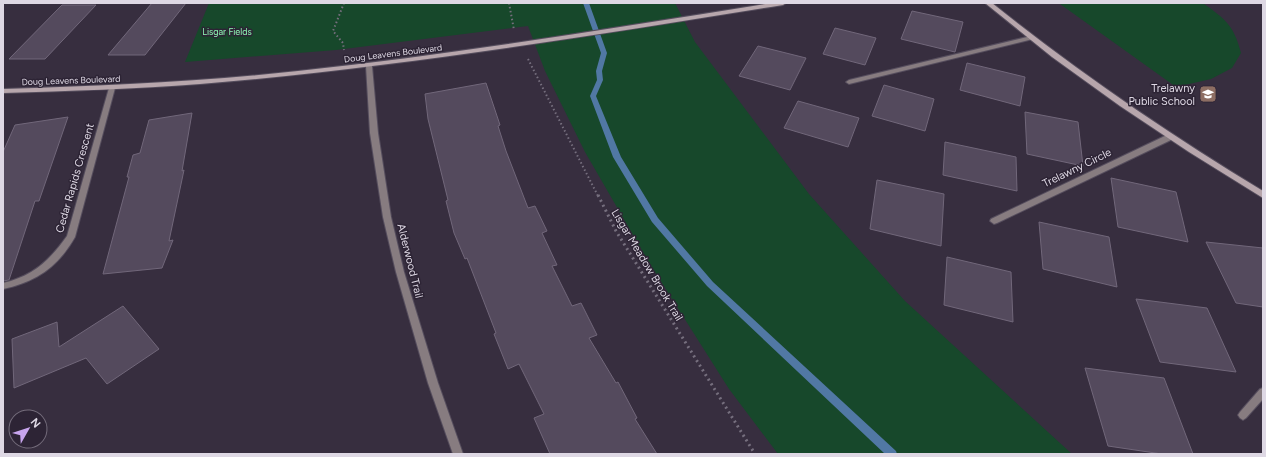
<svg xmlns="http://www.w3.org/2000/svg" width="1266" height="457" font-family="Figtree,sans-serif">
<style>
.green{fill:#17482b}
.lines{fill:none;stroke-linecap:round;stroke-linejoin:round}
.stream{fill:#5178a4;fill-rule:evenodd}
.building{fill:#544a5d;stroke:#71677a}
.street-casing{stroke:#554d5d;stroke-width:2}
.secondary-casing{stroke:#554d5d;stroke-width:2}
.path-far1{stroke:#766f7e;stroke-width:2;stroke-dasharray:1.5 2.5;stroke-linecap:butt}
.path{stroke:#766f7e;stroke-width:3;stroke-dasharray:2 3.5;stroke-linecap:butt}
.street{fill:#877c80;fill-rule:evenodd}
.secondary{fill:#b7a6ac;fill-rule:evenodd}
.labels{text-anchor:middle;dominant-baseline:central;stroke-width:3;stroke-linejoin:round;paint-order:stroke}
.far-park-label{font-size:9px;fill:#8ffcb6;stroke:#2d2435}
.far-street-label{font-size:9px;fill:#ded8e4;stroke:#2d2435}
.poi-label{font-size:11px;fill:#ded8e4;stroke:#2d2435;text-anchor:end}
.street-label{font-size:11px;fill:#ded8e4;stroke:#2d2435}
</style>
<rect width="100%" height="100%" fill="#372e3f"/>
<g class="green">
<path d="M209,3h466l20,39 114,152 96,107 167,153h-294l-49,-65 -81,-128 -63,-109 -40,-81 -17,-45 -192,24 -151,12z"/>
<path d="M1203,3c22,16 31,22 38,50l-9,15 -21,11 -35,8 -116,-83z"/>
</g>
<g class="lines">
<path class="stream" d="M583,3h6l18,50 -5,18 1,9 -7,16 25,61 37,61 55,64 183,169 1,3h-12l-178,-168 -55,-64 -39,-65 -23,-61 7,-16 -1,-9 5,-18z"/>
</g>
<g class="building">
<path d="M152,3h34l-41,52h-37z"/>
<path d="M62,5h34l-51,54h-36z"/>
<path d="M912,11l51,11 -8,30 -54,-13z"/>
<path d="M835,28l41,10 -11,27 -42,-11z"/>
<path d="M758,46l48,12 -16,32 -51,-14z"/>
<path d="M967,63l58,14 -5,29 -60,-16z"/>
<path d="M486,83l14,42 -2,1 8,25 22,57 7,-2 12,25 -5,2 15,32 -5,1 20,40 9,-3 16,32 -8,3 27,45 2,-1 19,36 -2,1 22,35h-107l-16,-36 10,-4 -25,-50 -11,5 -14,-35 2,-1 -29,-75 -2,1 -11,-26 -8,-32 2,-1 -20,-81 -3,-25z"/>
<path d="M884,85l50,14 -9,32 -53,-15z"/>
<path d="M798,101l61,17 -11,29 -64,-19z"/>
<path d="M1025,112l53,10 5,44 -56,-12z"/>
<path d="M192,113l-10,58 2,-1 -15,71 4,-1 -11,28 -59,6 26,-97h-2l6,-22 7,-2 9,-33z"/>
<path d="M68,117l-29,84h-4l-26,79 -6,1v-129l12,-27z"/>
<path d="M945,142l71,15 1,34 -74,-16z"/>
<path d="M1111,178l65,14 12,50 -70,-15z"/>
<path d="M877,180l67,14 -3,52 -71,-17z"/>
<path d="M1039,222l70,15 8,50 -74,-18z"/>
<path d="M1206,242l57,6v59l-27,-4z"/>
<path d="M947,257l64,15 2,50 -69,-17z"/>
<path d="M1136,299l71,9 29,64 -76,-10z"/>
<path d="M123,306l36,43 -52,35 -21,-26 -72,30 -2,-49 45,-17 2,25z"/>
<path d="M1085,368l79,10 29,76h-31l-54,-8z"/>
</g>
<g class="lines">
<g class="street-casing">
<g id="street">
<path d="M1031,36l3,2 -1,1 -184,45 -3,-2 3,-2z"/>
<path d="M369,64l3,2 6,67 13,84 13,55 34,111 25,71h-10l-25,-71 -32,-111 -13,-55 -13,-84 -4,-67z"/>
<path d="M112,86l3,2 -40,149c-17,30 -39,45 -72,52v-6c30,-7 46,-22 64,-47l42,-148z"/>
<path d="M1167,135h6l1,2 -1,2 -176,84 -3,1 -4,-3 1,-2z"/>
<path d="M1263,388v11l-17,19 -3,2 -3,-2 -2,-3 2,-3 20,-23z"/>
</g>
</g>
<g class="secondary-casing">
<g id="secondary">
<path d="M772,3h14l-3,2c-194,31 -387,63 -583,79 -65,5 -131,7 -197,9v-4c99,-3 197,-7 295,-18 159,-17 316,-43 474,-68z"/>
<path d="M985,3h7c86,69 177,131 271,188v7l-74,-46 -69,-46 -68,-49z"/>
</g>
</g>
<g class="path-far1">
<path d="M344,3l-11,28 10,12 1,7"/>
<path d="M509,3l5,27"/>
<path d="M528,59l70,137"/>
</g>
<path class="path" d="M598,195l18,36 139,223"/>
<use href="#street" class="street"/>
<use href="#secondary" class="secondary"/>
</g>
<defs>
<g id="school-square" transform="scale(0.9)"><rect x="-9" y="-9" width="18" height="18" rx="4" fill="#8d6e63" stroke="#2d2435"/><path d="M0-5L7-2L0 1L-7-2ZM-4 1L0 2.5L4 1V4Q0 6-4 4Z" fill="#fff"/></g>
</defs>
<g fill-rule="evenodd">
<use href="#school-square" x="1208" y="94"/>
</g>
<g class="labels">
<g class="far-park-label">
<text x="227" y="31">Lisgar Fields</text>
</g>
<g class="far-street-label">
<text transform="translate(393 53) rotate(-7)">Doug Leavens Boulevard</text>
<text transform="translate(71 80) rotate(-2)">Doug Leavens Boulevard</text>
</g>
<g class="poi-label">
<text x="1195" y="88">Trelawny<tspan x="1195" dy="13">Public School</tspan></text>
</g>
<g class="street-label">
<text transform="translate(1077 168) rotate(-26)">Trelawny Circle</text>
<text transform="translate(75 178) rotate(-74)">Cedar Rapids Crescent</text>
<text transform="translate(410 261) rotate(76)">Alderwood Trail</text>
<text transform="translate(647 265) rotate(59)">Lisgar Meadow Brook Trail</text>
</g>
</g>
<rect width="1266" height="457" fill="none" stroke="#ded8e4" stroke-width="8"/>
<g transform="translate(28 429) rotate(51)"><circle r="19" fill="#2d2435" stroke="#746c7b"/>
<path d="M0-3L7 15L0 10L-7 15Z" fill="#c8a5ee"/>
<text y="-6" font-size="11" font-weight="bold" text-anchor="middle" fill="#ded8e4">N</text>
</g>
</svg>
